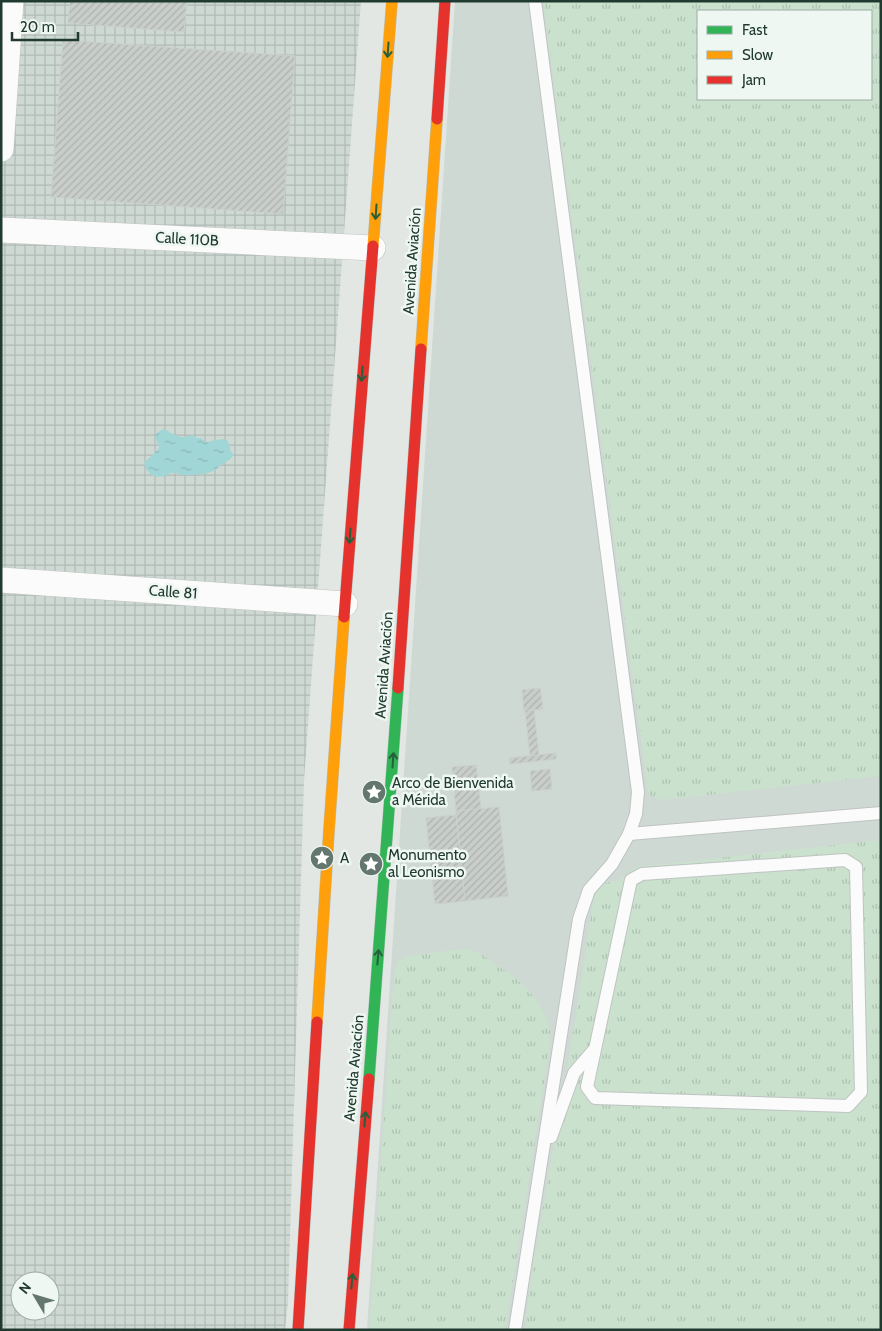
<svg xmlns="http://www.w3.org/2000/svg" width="882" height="1331" font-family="Cabin,sans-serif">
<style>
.built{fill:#cfd9d3;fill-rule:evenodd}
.industrial{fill:url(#industrial-grid);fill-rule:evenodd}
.grass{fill:url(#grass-tufts);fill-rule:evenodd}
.water{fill:url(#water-ripples)}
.building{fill:url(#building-hatch);stroke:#cad0cd}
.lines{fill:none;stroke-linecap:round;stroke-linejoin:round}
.lane-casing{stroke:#bfc4c1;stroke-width:14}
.street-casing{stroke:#bfc4c1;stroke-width:26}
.fast-casing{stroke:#bbc4c0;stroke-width:12}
.slow-casing{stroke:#bbc4c0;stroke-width:12}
.jam-casing{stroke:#bbc4c0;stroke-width:12}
.lane{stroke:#fbfbfb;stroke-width:12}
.street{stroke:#fbfbfb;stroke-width:25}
.fast{stroke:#30b455;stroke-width:11}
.slow{stroke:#ff9f0a;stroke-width:11}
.jam{stroke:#e5322d;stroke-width:11}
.oneway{stroke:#255f3b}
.labels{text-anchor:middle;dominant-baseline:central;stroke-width:5;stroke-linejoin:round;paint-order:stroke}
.street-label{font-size:15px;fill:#203a30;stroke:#eff7f2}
.poi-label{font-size:15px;fill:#203a30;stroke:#eff7f2;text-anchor:start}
</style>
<defs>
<pattern id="industrial-grid" width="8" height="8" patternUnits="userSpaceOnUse" patternTransform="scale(1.25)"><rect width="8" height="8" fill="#cfd9d3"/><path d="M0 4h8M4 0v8" fill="none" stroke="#b1bbb5"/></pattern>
<pattern id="grass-tufts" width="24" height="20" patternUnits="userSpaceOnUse" patternTransform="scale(1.25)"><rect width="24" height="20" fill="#cae1ce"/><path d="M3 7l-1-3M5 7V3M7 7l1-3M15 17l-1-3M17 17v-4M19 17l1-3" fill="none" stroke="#adc2b1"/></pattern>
<pattern id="water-ripples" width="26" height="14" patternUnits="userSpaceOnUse" patternTransform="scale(1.25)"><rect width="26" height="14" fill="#a1d6d7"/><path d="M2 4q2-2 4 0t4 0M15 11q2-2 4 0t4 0" fill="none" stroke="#8ab8b9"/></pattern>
<pattern id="building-hatch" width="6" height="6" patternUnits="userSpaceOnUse" patternTransform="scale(1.25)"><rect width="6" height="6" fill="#c9cecb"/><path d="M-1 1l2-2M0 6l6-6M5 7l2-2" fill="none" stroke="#acb2af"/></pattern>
</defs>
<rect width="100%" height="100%" fill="#e2e7e4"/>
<path class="built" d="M455,1h426v1329h-514zM698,11h173v88h-173z"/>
<path class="industrial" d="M1,1h360l-57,779 -16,522 -3,28h-284zM20,1281h30v30h-30z"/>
<g class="grass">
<path d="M543,1h338v45l-5,6 5,5v719l-220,24 -10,-4 -3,-3zM698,11h173v88h-173z"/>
<path d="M881,840v490h-356l5,-46 40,-231 25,-162 6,-7 18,-4 17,-13z"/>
<path d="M464,949c18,3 23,9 37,19 22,14 40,32 48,58 2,6 1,13 1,19l-45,285h-136l24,-342 4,-26 10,-6z"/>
</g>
<path class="water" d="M163,429c7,2 14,9 21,8 3,0 6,-2 9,-2l4,3h4l5,4 16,-3 5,1 3,6v4l4,5c-4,5 -8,7 -13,10 -2,2 -4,4 -6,5 -8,5 -22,5 -32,5 -4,0 -7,-3 -11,-2 -3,0 -5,2 -7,3 -11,3 -18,-2 -21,-13 5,-6 11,-9 15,-15l-4,-12 2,-3z"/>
<g class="building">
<path d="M70,1h117l-3,31 -116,-9z"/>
<path d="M63,40l232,16 -12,158 -232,-17z"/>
<path d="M540,688l3,21 -19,2 -2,-21z"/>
<path d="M525,710h9l5,45 -9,1z"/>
<path d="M556,753v6l-46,5 -1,-6z"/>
<path d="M476,765l5,44 -25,2 -4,-44z"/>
<path d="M550,769l2,20 -20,2 -2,-20z"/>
<path d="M499,807l9,89 -43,5 -9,-90z"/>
<path d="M456,815l9,86 -30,3 -9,-86z"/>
</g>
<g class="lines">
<g class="lane-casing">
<g id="lane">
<path d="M629,834l252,-21"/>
<path d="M845,860l11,7 5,225 -13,14 -253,-8 -8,-11 44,-207 11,-6z"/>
<path d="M551,1137l23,-64 19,-22"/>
<path d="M515,1330l64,-411 10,-29 23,-26 17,-30 7,-20 2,-22 -103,-791"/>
</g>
</g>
<g class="street-casing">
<g id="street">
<path d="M1,149l10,-148"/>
<path d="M1,230l372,18"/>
<path d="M1,580l344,24"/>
</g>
</g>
<g class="fast-casing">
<path id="fast" d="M369,1079l29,-391"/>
</g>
<g class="slow-casing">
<g id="slow">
<path d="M373,246l19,-245"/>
<path d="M421,349l16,-230"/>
<path d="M317,1022l12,-192 15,-213"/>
</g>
</g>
<g class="jam-casing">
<g id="jam">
<path d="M437,119l8,-118"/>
<path d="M344,617l29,-371"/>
<path d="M398,688l23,-339"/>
<path d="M298,1330l19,-308"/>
<path d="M349,1330l20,-251"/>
</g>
</g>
<use href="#lane" class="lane"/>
<use href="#street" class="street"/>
<use href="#fast" class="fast"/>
<use href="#slow" class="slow"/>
<use href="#jam" class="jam"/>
</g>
<defs><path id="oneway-shaft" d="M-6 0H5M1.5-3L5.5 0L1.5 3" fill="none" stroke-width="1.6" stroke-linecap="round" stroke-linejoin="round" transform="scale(1.25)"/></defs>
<g class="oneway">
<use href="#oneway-shaft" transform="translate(388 50) rotate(94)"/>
<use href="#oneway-shaft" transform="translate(376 212) rotate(94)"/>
<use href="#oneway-shaft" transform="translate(362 374) rotate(95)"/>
<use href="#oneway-shaft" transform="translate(350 536) rotate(94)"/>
<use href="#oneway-shaft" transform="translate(393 760) rotate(-86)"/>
<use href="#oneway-shaft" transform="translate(378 957) rotate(-85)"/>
<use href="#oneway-shaft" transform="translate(365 1119) rotate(-85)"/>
<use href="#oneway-shaft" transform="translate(352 1281) rotate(-85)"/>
</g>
<defs>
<g id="sight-disc" transform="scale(1.25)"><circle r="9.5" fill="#64776f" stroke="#eff7f2"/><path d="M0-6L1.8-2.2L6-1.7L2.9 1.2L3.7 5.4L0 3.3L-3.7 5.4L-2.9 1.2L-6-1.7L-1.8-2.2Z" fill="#fff"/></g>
</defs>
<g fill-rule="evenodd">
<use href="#sight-disc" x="374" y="792"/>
<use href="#sight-disc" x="322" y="858"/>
<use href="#sight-disc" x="371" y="864"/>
</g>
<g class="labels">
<g class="street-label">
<text transform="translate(187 239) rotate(3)">Calle 110B</text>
<text transform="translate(412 261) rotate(-86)">Avenida Aviación</text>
<text transform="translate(173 592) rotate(4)">Calle 81</text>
<text transform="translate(384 665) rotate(-86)">Avenida Aviación</text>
<text transform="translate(354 1068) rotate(-85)">Avenida Aviación</text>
</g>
<g class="poi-label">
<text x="392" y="783">Arco de Bienvenida<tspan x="392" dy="17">a Mérida</tspan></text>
<text x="388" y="855">Monumento<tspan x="388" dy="17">al Leonismo</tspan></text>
<text x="340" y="858">A</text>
</g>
</g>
<rect width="882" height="1331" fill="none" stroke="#203a30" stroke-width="5"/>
<rect x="697" y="10" width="175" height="90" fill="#eff7f2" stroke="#9caba4"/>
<rect x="707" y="26" width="25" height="8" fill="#30b455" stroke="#9caba4"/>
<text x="742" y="35" font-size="15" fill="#203a30">Fast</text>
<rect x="707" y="51" width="25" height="8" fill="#ff9f0a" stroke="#9caba4"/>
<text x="742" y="60" font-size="15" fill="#203a30">Slow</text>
<rect x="707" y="76" width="25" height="8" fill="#e5322d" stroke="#9caba4"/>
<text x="742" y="85" font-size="15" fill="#203a30">Jam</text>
<g transform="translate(35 1296) rotate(308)"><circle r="24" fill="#eff7f2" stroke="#9caba4"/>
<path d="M0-4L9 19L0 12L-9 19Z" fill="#64776f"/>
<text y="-8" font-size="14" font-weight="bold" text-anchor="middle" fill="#203a30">N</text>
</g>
<path d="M12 32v8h66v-8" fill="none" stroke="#203a30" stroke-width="2.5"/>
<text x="20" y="32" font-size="15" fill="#203a30" stroke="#eff7f2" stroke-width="4" paint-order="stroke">20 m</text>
</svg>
